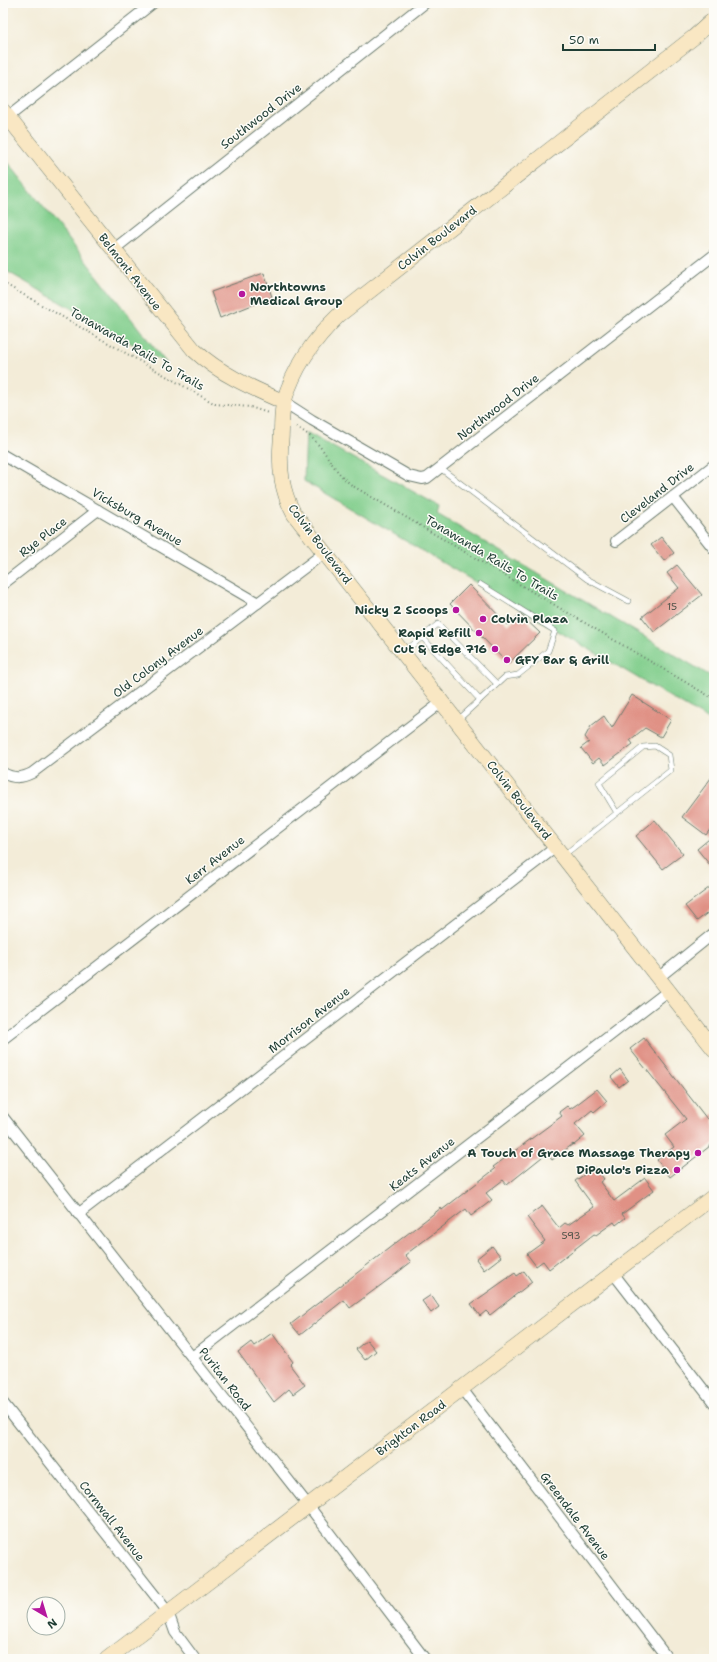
<svg xmlns="http://www.w3.org/2000/svg" width="717" height="1662" font-family="'Shantell Sans',sans-serif">
<style>
.green{fill:#81ce8c;stroke:#508660}
.building{fill:#e09185}
.lines{fill:none;stroke-linecap:round;stroke-linejoin:round}
.lane-casing{stroke:#697a6d;stroke-width:6}
.street-casing{stroke:#697a6d;stroke-width:12}
.secondary-casing{stroke:#697a6d;stroke-width:16}
.path{stroke:#697a6d;stroke-width:2;stroke-dasharray:1 3;stroke-linecap:butt}
.lane{stroke:#fff;stroke-width:5}
.street{stroke:#fff;stroke-width:10}
.secondary{stroke:#f9e7c3;stroke-width:15}
.poi-dot{fill:#b5179e;stroke:#fdfcf7;stroke-width:1.5}
.labels{text-anchor:middle;dominant-baseline:central;stroke-width:3;stroke-linejoin:round;paint-order:stroke}
.number-label{font-size:10px;fill:#4f5248}
.street-label{font-size:12px;fill:#1f3d34;stroke:#fdfcf7}
.poi-label{font-size:12px;font-weight:bold;fill:#1f3d34;stroke:#fdfcf7;text-anchor:end}
</style>
<rect width="100%" height="100%" fill="#fdfcf7"/>
<filter id="ink" filterUnits="userSpaceOnUse"><feTurbulence type="fractalNoise" baseFrequency=".025" numOctaves="2"/><feDisplacementMap in="SourceGraphic" scale="8" xChannelSelector="R" yChannelSelector="G"/><feConvolveMatrix kernelMatrix="1 2 1 2 8 2 1 2 1" color-interpolation-filters="sRGB"/></filter>
<filter id="wash" filterUnits="userSpaceOnUse"><feTurbulence type="fractalNoise" baseFrequency=".012" numOctaves="4" result="noise"/><feDisplacementMap in="SourceGraphic" scale="16" xChannelSelector="R" yChannelSelector="G"/><feGaussianBlur stdDeviation="0.9" result="paint"/><feColorMatrix in="noise" values="0 0 0 0 0 0 0 0 0 0 0 0 0 0 0 0 0 1.4 0 .05"/><feComposite in="paint" operator="in"/></filter>
<g filter="url(#wash)">
<rect width="100%" height="100%" fill="#f3ecd8"/>
<g class="green">
<path d="M3,156l164,208 -164,-95z"/>
<path d="M306,432l133,74 -2,8 277,164v45l-410,-242z"/>
</g>
<g id="blocks">
<g class="building">
<path d="M264,273l8,24 -52,21 -9,-26z"/>
<path d="M661,537l13,16 -10,8 -13,-16z"/>
<path d="M677,565l25,30 -48,37 -12,-15 37,-29 -12,-15z"/>
<path d="M469,585l39,40 12,-11 20,19 -32,31 -58,-60z"/>
<path d="M632,695l39,25 -10,17 -16,-9 -15,12 3,4 -28,21 -6,-7 -6,5 -12,-15 8,-6 -4,-5 6,-11 13,-10 8,12z"/>
<path d="M714,774v50l-8,11 -24,-18z"/>
<path d="M655,820l28,34 -20,15 -27,-33z"/>
<path d="M714,835v35l-17,-21z"/>
<path d="M714,884v24l-17,13 -12,-15z"/>
<path d="M644,1038l63,81 7,-5v29l-44,34 -13,-17 17,-13 -9,-12 21,-16 -56,-70z"/>
<path d="M620,1069l8,11 -9,7 -8,-10z"/>
<path d="M597,1089l10,12 -13,11 -2,-2 -17,14 10,12 -11,9 -1,-1 -21,16 -5,-7 -40,32 -4,-5 -17,13 6,7 -21,16 -5,-7 -61,46 6,7 -19,15 -42,31 -6,-8 -44,35 -9,-11 150,-116 1,2 53,-41 -2,-2 69,-51 -3,-4 8,-6 3,3 6,-4z"/>
<path d="M595,1167l9,12 -4,3 14,19 31,-23 9,12 -32,24 3,4 -9,7 -2,-3 -18,13 -2,-1 -45,35 -6,-8 -7,5 -9,-12 18,-13 -18,-24 15,-11 17,22 6,-5 3,2 26,-18 -19,-26z"/>
<path d="M492,1246l9,11 -17,13 -8,-11z"/>
<path d="M524,1271l8,11 -42,33 -4,-4 -6,5 -9,-12 44,-31 2,3z"/>
<path d="M431,1295l8,12 -8,6 -9,-12z"/>
<path d="M272,1333l21,29 -3,3 15,20 -12,9 -4,-5 -15,13 -36,-50 13,-10 3,4z"/>
<path d="M367,1340l9,11 -11,9 -9,-11z"/>
</g>
</g>
</g>
<g filter="url(#ink)">
<use href="#blocks" fill-opacity="0" stroke="#697a6d" stroke-width="1"/>
<g class="lines">
<g class="lane-casing">
<g id="lane">
<path d="M440,468l147,111 41,22"/>
<path d="M422,637l58,63"/>
<path d="M404,652l34,-28 59,60"/>
<path d="M458,720l47,-43 13,-2 30,-24 7,-20 -75,-47"/>
<path d="M564,855c35,-28 71,-56 107,-85l-2,-15 -14,-9 -12,1 -44,36 18,30"/>
</g>
</g>
<g class="street-casing">
<g id="street">
<path d="M8,117l145,-114"/>
<path d="M113,250l312,-247"/>
<path d="M284,402l28,18 97,56 13,3 5,-1 287,-223"/>
<path d="M3,455l255,148"/>
<path d="M673,497l41,52"/>
<path d="M616,541l98,-76"/>
<path d="M3,584l95,-74"/>
<path d="M3,773c11,6 19,5 29,0l292,-220"/>
<path d="M658,978l56,-45"/>
<path d="M3,1039l440,-338"/>
<path d="M3,1117l305,388 117,154"/>
<path d="M78,1214l478,-367"/>
<path d="M613,1273l101,130"/>
<path d="M192,1357l476,-366"/>
<path d="M462,1389l206,270"/>
<path d="M3,1403l165,209 7,20 20,27"/>
</g>
</g>
<g class="secondary-casing">
<g id="secondary">
<path d="M714,19l-20,18 -355,278c-24,23 -45,53 -55,86 -3,12 -2,27 -3,40 -2,27 0,49 13,73l420,535"/>
<path d="M3,111l191,239c26,24 58,38 90,52"/>
<path d="M107,1659l607,-463"/>
</g>
</g>
<g class="path">
<path d="M3,283l212,121 35,3 18,6"/>
<path d="M296,427c31,16 31,40 57,59l361,213"/>
</g>
<use href="#lane" class="lane"/>
<use href="#street" class="street"/>
<use href="#secondary" class="secondary"/>
</g>
</g>
<g class="poi-dot">
<circle cx="242" cy="294" r="4"/>
<circle cx="456" cy="610" r="4"/>
<circle cx="483" cy="619" r="4"/>
<circle cx="479" cy="633" r="4"/>
<circle cx="495" cy="649" r="4"/>
<circle cx="507" cy="660" r="4"/>
<circle cx="698" cy="1153" r="4"/>
<circle cx="677" cy="1170" r="4"/>
</g>
<g class="labels">
<g class="number-label">
<text x="672" y="606">15</text>
<text x="571" y="1235">593</text>
</g>
<g class="street-label">
<text transform="translate(261 116) rotate(-38)">Southwood Drive</text>
<text transform="translate(437 238) rotate(-38)">Colvin Boulevard</text>
<text transform="translate(130 272) rotate(52)">Belmont Avenue</text>
<text transform="translate(137 349) rotate(30)">Tonawanda Rails To Trails</text>
<text transform="translate(498 407) rotate(-38)">Northwood Drive</text>
<text transform="translate(657 493) rotate(-38)">Cleveland Drive</text>
<text transform="translate(137 517) rotate(30)">Vicksburg Avenue</text>
<text transform="translate(43 537) rotate(-38)">Rye Place</text>
<text transform="translate(320 544) rotate(53)">Colvin Boulevard</text>
<text transform="translate(492 558) rotate(31)">Tonawanda Rails To Trails</text>
<text transform="translate(158 662) rotate(-37)">Old Colony Avenue</text>
<text transform="translate(519 800) rotate(52)">Colvin Boulevard</text>
<text transform="translate(215 860) rotate(-38)">Kerr Avenue</text>
<text transform="translate(309 1020) rotate(-38)">Morrison Avenue</text>
<text transform="translate(422 1164) rotate(-38)">Keats Avenue</text>
<text transform="translate(225 1379) rotate(52)">Puritan Road</text>
<text transform="translate(411 1428) rotate(-37)">Brighton Road</text>
<text transform="translate(575 1516) rotate(53)">Greendale Avenue</text>
<text transform="translate(112 1521) rotate(52)">Cornwall Avenue</text>
</g>
<g class="poi-label">
<text x="250" y="287" text-anchor="start">Northtowns<tspan x="250" dy="14">Medical Group</tspan></text>
<text x="448" y="610">Nicky 2 Scoops</text>
<text x="491" y="619" text-anchor="start">Colvin Plaza</text>
<text x="471" y="633">Rapid Refill</text>
<text x="487" y="649">Cut &amp; Edge 716</text>
<text x="515" y="660" text-anchor="start">GFY Bar &amp; Grill</text>
<text x="690" y="1153">A Touch of Grace Massage Therapy</text>
<text x="669" y="1170">DiPaulo's Pizza</text>
</g>
</g>
<rect width="717" height="1662" fill="none" stroke="#fdfcf7" stroke-width="16"/>
<g transform="translate(46 1616) rotate(142)"><circle r="19" fill="#fdfcf7" stroke="#a4b0a9"/>
<path d="M0-3L7 15L0 10L-7 15Z" fill="#b5179e"/>
<text y="-6" font-size="11" font-weight="bold" text-anchor="middle" fill="#1f3d34">N</text>
</g>
<path d="M563 44v6h92v-6" fill="none" stroke="#1f3d34" stroke-width="2"/>
<text x="569" y="44" font-size="12" fill="#1f3d34" stroke="#fdfcf7" stroke-width="3" paint-order="stroke">50 m</text>
</svg>
